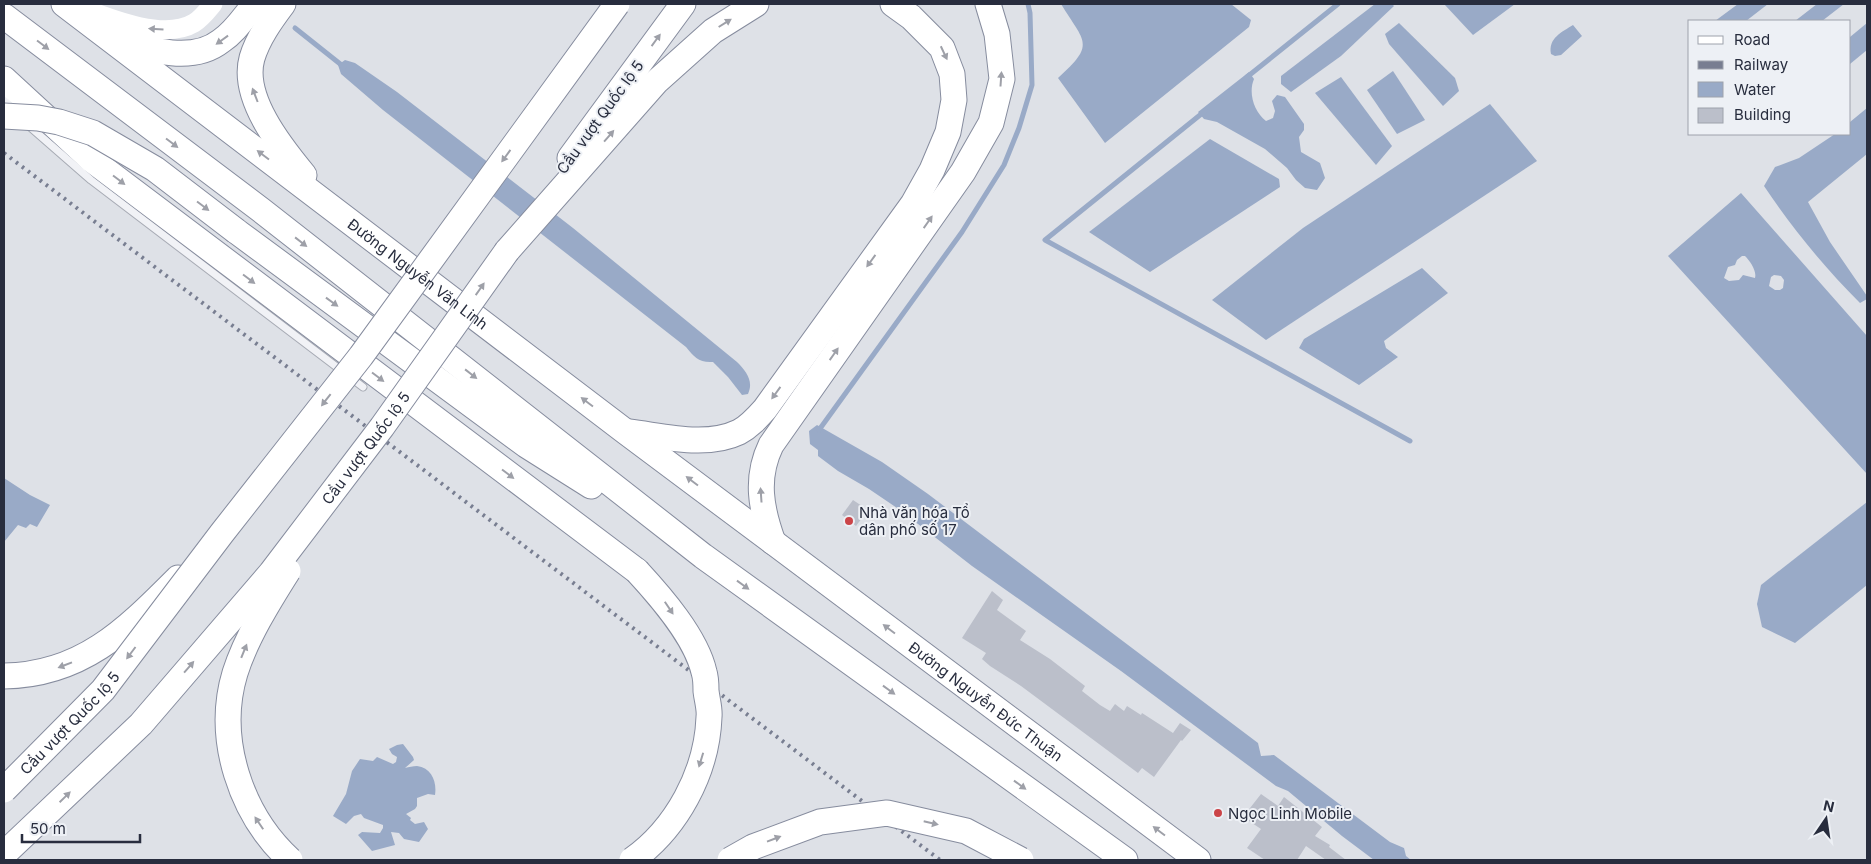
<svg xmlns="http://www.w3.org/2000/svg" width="1871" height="864" font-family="Inter,sans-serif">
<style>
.water{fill:#99aac7;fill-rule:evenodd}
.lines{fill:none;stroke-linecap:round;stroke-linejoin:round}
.stream{stroke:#99aac7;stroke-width:5}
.building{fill:#bbbfca}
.lane-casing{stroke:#a7abb4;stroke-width:9}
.highway-casing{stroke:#868c9e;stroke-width:27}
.lane{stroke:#f1f2f6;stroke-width:7}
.secondary{stroke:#fff;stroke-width:19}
.highway{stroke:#fff;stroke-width:25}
.rail{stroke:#787e91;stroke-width:4;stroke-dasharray:2.5 5;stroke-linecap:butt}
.highway-bridge-casing{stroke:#868c9e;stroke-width:27;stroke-linecap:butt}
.highway-bridge{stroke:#fff;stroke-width:25}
.oneway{fill:#9ea0a8}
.poi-dot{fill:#cb4448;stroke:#edf0f5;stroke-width:2}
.labels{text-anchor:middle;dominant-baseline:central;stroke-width:4;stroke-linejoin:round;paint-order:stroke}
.street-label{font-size:15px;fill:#282d3e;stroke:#edf0f5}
.poi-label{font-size:15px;fill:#282d3e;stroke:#edf0f5;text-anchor:start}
</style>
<rect width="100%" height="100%" fill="#dee1e7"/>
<g class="water">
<path d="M1061,4h170l20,16 -2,7 -144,116 -47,-65c38,-34 27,-35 3,-74z"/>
<path d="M1375,4h17l2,2 -53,50 -50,36 -10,-8v-8z"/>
<path d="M1444,4h71l-42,31z"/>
<path d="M1738,4h30l-22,17h-31z"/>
<path d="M1817,4h27l-22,17h-27z"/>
<path d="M1399,23l56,55 4,13 -16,15 -54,-62 -4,-10z"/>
<path d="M1867,23v27l-17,14v-27z"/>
<path d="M1573,25l9,11 -21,19 -6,1 -4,-2c-3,-16 11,-22 22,-29z"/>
<path d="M345,60l10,3 42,29 176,136 164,134c9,9 17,19 11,32l-6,1 -14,-18 -15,-15c-14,1 -19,-5 -27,-15l-303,-237 -42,-36 -3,-9z"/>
<path d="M1393,71l32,49 -28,14 -30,-44z"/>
<path d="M1249,72l5,7c-6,14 0,33 12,42l7,-3 2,-7 -3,-10 5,-6 8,2 19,27v6l-5,7 2,15 19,11 5,15 -8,12 -12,-2 -9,-8 -9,-12 -22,-19 -48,-27 -13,-3 -6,-7z"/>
<path d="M1341,77l51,69 -16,19 -61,-72z"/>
<path d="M1490,104l47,57 -271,179 -54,-40 91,-72z"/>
<path d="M1867,108v46l-59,48 22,40 37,54v3l-7,4c-36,-36 -68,-75 -96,-117l11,-19 24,-9 36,-24h15v-12z"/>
<path d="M1210,139l69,40 1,8 -130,85 -61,-40z"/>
<path d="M1741,193l126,143v74l-1,4 1,2v58l-199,-218zM1742,256h3c5,5 12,15 10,22l-12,-3 -4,5 -10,1 -5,-3 4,-11 7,-2 2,-5zM1774,275l7,1 3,4 -1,8 -3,2h-5l-6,-4 2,-9z"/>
<path d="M1422,268l26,25 -64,48 2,7 12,9 -39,28 -60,-37 5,-9z"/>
<path d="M817,425l65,37 46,32 330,249 3,13 13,-1 116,87 14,6 2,8 5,4h-37l-32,-24 -54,-45 -12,-5 -155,-115 -149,-105 -72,-56 -31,-21 -31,-18 -20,-15v-6l-8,-6 -1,-13z"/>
<path d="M4,478l26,17 20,10 -13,22 -7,-3 -4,4 -8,-3 -14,17z"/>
<path d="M1867,502v83l-72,58 -33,-16 -5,-23 4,-19z"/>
<path d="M403,744l10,13 1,3 -9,8c4,-1 8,-2 12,-2 15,2 20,16 18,29l-7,-1 -11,4v8l-2,3 -9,5 5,4 -1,2 5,4 9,-2 4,7 -9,13 -15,-3 -5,-6 -8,-1 4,13 -23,6 -14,-16 4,-3 18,1 3,-5v-3l-19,-7 -3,-4 -7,2 -8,8 -13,-8 13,-22 6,-23 8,-12 13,2 4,-4 16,7 3,-2 1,-5 -5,-3 -3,-5 8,-4z"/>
</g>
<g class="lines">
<g class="stream">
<path d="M295,28l49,39"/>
<path d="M1247,77l91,-73"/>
<path d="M1205,111l-160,129 365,201"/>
<path d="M819,430l143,-198 42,-67 15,-37 13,-43 -2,-72 -2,-9"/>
</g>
</g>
<g class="building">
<path d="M853,500l15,10 -12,16 -14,-11z"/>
<path d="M992,591l11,9 -6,10 29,21 -6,9 30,19 35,27 -3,5 18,14 10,6 5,-7 9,7 3,-5 14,9 1,-2 31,20 7,-10 11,7 -9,11 -1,-1 -27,37 -12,-9 -4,5 -117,-87 -31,-20 -8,-7 4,-6 -24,-15z"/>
<path d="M1261,794l17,12 6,-9 38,30 -7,9 15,9 -1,2 17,13h-20l-20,-14 -9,14h-32l-18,-12 14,-19 -18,-12z"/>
</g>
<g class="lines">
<g class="lane-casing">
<g id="lane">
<path d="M4,100l10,10"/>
<path d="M28,125l63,55 272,207"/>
</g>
</g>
<g class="highway-casing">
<g id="highway">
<path id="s1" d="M64,4l562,428 572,428"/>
<path d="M283,4c-12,16 -25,34 -31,54 -11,39 28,88 52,117"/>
<path d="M4,16l257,194 442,346 422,304"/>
<path d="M121,40c30,11 72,23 100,1 14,-9 23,-24 34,-37"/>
<path d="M4,79l88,81 545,411"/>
<path d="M570,158l113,-154"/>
<path d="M236,231l290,214 65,41"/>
<path d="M507,251l149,-169 57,-51 43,-27"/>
<path d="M629,432c34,4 77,16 110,0 10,-5 18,-14 26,-23l148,-205 19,-34 16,-38 6,-32 -2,-26 -10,-26 -31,-31 -18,-13"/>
<path d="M773,542c-12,-33 -18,-64 -2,-97l192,-273 28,-49 11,-44 -5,-45 -9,-30"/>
<path d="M4,676c78,-1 122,-46 174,-98"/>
</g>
</g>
<use href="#lane" class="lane"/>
<path class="secondary" d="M72,4c32,12 90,38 122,19 7,-4 14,-13 19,-19"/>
<use href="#highway" class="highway"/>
<path class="rail" d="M4,153l936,707"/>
<g class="highway-bridge-casing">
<g id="highway-bridge">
<path d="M4,116l34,2 21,4 34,11 62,36 81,62"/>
<path d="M288,571c-19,30 -42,67 -53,102 -20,66 6,142 55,187"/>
<path id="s2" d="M4,790l99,-100 119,-157 139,-177 256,-352"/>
<path id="s3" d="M4,854l137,-130 130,-151 111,-146 125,-176"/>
<path d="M632,860c44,-31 75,-87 77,-143 1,-8 -2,-17 -3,-26 0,-6 0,-13 -2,-19 -8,-35 -43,-75 -67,-101"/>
<path d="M730,860l23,-13 67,-25 67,-9 79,18 55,29"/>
</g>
</g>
<use href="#highway-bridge" class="highway-bridge"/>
</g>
<defs><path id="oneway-solid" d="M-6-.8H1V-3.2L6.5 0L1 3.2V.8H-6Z" transform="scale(1.25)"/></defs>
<g class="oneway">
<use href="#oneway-solid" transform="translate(725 23) rotate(-32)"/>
<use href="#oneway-solid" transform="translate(156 29) rotate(-177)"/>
<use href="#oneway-solid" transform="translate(222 40) rotate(144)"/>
<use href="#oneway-solid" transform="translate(656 40) rotate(-54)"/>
<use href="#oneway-solid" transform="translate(43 45) rotate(37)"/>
<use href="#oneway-solid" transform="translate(944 53) rotate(65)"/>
<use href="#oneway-solid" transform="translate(1001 79) rotate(-86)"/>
<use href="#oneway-solid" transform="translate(255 95) rotate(-111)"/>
<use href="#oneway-solid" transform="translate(609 136) rotate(-49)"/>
<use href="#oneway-solid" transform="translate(172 143) rotate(37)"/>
<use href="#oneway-solid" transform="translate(263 155) rotate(-143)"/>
<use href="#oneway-solid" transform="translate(506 156) rotate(126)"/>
<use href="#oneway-solid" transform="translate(119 180) rotate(37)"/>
<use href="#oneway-solid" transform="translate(203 206) rotate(37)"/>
<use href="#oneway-solid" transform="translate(928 222) rotate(-55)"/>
<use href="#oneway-solid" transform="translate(301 242) rotate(38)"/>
<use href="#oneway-solid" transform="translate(871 261) rotate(126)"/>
<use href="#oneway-solid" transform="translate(249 279) rotate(37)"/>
<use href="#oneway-solid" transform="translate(480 289) rotate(-55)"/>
<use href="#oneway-solid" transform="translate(332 302) rotate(36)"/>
<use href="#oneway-solid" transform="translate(834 354) rotate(-55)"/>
<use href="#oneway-solid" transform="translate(471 374) rotate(38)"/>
<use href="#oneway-solid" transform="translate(378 377) rotate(37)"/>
<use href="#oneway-solid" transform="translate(776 393) rotate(126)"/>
<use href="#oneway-solid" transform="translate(326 400) rotate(128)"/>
<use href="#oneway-solid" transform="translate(587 402) rotate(-143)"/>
<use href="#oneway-solid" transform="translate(508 474) rotate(37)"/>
<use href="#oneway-solid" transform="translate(692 481) rotate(-143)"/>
<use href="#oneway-solid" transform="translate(761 495) rotate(-94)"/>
<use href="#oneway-solid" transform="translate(743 585) rotate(36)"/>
<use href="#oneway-solid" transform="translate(669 608) rotate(56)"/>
<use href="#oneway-solid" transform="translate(889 629) rotate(-143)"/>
<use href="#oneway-solid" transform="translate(244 651) rotate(-68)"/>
<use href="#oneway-solid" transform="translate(131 653) rotate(127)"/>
<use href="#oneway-solid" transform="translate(65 665) rotate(159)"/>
<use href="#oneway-solid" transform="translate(189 667) rotate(-49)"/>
<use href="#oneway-solid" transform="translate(889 690) rotate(36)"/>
<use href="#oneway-solid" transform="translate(701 760) rotate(107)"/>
<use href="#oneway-solid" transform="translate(1020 785) rotate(36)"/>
<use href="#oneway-solid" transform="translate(65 797) rotate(-44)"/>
<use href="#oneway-solid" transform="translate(259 823) rotate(-124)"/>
<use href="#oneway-solid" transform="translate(931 823) rotate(13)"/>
<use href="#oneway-solid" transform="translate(1159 831) rotate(-143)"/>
<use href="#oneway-solid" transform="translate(774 839) rotate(-21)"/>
</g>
<g class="poi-dot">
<circle cx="849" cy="521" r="5"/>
<circle cx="1218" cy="813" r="5"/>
</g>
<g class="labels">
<g class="street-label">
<text transform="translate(600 117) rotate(-54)">Cầu vượt Quốc lộ 5</text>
<text stroke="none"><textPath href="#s1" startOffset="445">Đường Nguyễn Văn Linh</textPath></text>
<text stroke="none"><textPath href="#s3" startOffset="545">Cầu vượt Quốc lộ 5</textPath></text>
<text stroke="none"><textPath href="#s1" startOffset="1156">Đường Nguyễn Đức Thuận</textPath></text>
<text stroke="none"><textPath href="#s2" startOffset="94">Cầu vượt Quốc lộ 5</textPath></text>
</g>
<g class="poi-label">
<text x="859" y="512">Nhà văn hóa Tổ<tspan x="859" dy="17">dân phố số 17</tspan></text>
<text x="1228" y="813">Ngọc Linh Mobile</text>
</g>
</g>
<rect width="1871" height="864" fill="none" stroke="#282d3e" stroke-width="10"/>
<rect x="1688" y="20" width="162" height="115" fill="#edf0f5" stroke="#9ea2ac"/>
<rect x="1698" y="36" width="25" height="8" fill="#ffffff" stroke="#9ea2ac"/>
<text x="1734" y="45" font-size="15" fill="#282d3e">Road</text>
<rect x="1698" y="61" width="25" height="8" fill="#787e91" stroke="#9ea2ac"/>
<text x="1734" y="70" font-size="15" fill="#282d3e">Railway</text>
<rect x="1698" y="82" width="25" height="15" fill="#99aac7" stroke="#9ea2ac"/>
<text x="1734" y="95" font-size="15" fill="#282d3e">Water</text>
<rect x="1698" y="108" width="25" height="15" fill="#bbbfca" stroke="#9ea2ac"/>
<text x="1734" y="120" font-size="15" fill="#282d3e">Building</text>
<g transform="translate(1826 819) rotate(13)" stroke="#edf0f5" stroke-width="4" paint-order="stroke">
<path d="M0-4L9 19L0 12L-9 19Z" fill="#282d3e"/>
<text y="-8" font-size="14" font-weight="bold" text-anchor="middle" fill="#282d3e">N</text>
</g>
<path d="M22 834v8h118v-8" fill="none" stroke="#282d3e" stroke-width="2.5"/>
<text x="30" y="834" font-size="15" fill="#282d3e" stroke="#edf0f5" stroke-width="4" paint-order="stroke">50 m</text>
</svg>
